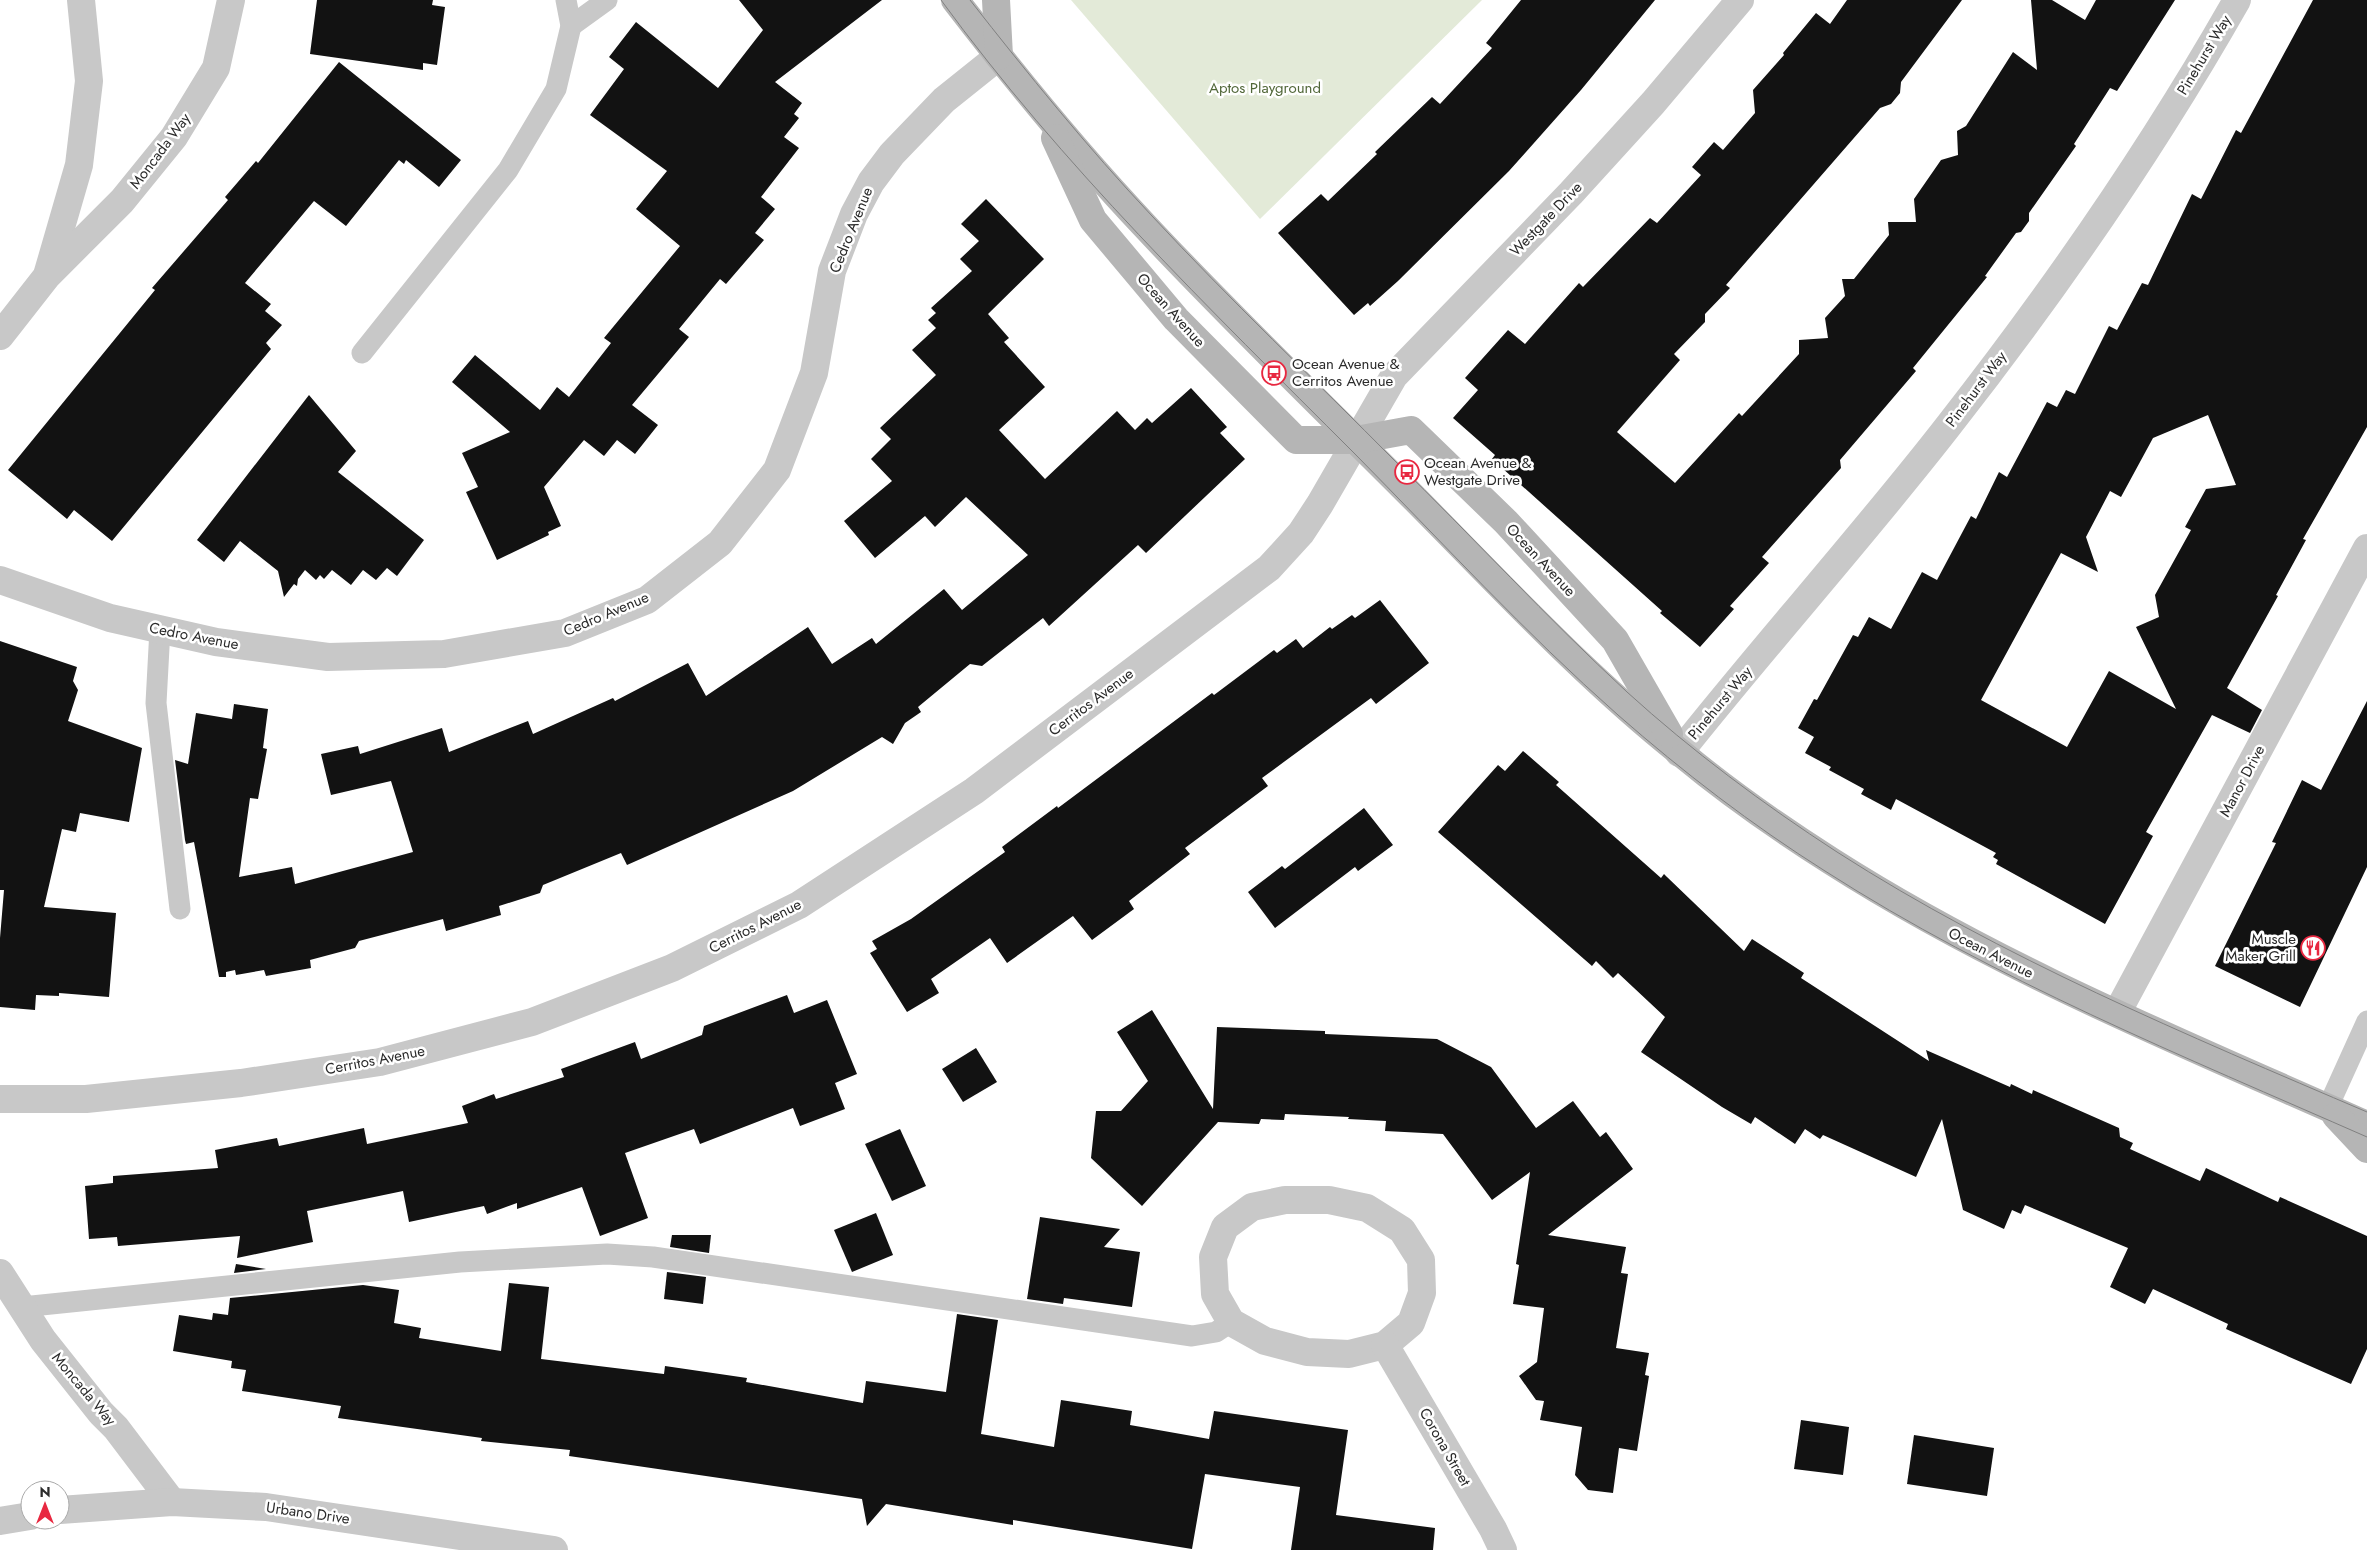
<svg xmlns="http://www.w3.org/2000/svg" width="2367" height="1550" font-family="Jost,sans-serif">
<style>
.green{fill:#e3ead8}
.building{fill:#121212;fill-rule:evenodd}
.lines{fill:none;stroke-linecap:round;stroke-linejoin:round}
.lane{stroke:#c8c8c8;stroke-width:21}
.street{stroke:#c8c8c8;stroke-width:28}
.secondary{stroke:#b5b5b5;stroke-width:28}
.tram{stroke:#808080;stroke-width:1}
.labels{text-anchor:middle;dominant-baseline:central;stroke-width:5;stroke-linejoin:round;paint-order:stroke}
.street-label{font-size:15px;fill:#2b2b2b;stroke:#fff}
.park-label{font-size:15px;fill:#516739;stroke:#fff}
.poi-label{font-size:15px;fill:#2b2b2b;stroke:#fff;text-anchor:start}
</style>
<rect width="100%" height="100%" fill="#fff"/>
<path class="green" d="M1071,0h411l-222,219z"/>
<g class="building">
<path d="M317,0h116l-1,5 13,2 -8,58 -14,-2v7l-113,-16z"/>
<path d="M739,0h143l-107,82 27,21 -8,11 5,4 -15,19 15,11 -38,49 14,12 -20,24 9,7 -38,44 -6,-5 -41,50 10,8 -57,68 26,20 -23,29 -18,-14 -13,16 -20,-16 -40,47 17,39 -13,6 1,3 -52,25 -31,-68 12,-5 -16,-34 48,-21 -58,-50 23,-27 65,55 17,-23 12,10 42,-54 -7,-5 76,-92 -44,-37 31,-38 -77,-56 34,-46 -15,-12 27,-35 82,66 45,-58z"/>
<path d="M1521,0h134l-74,90 -72,81 -111,110 -28,25 -2,-3 -14,12 -76,-82 43,-39 7,7 49,-47 -2,-2 57,-55 8,7 52,-56 -6,-5z"/>
<path d="M1847,0h115l-61,82 -1,11 -9,11 -11,4 -154,177 4,3 -25,26v8l-31,32 6,6 -63,72 58,51 64,-70 3,3 57,-62v-14l29,-2 -3,-20 20,-22 -3,-17h12l35,-44 -1,-13h28l-2,-23 27,-39 17,-5 -1,-24 9,-5 47,-74 24,18 -6,-70h21l33,20 11,-20h79l-58,91 -7,-3 -36,56 2,2 -47,67v8l-8,11 -5,1 -31,43 2,1 -74,91 3,3 -76,89 1,8 -79,89 7,6 -39,43 4,3 -34,38 -40,-34 2,-2 -170,-152 3,-4 -42,-37 25,-28 -13,-12 43,-48 17,14 54,-61 4,4 67,-69 7,5 44,-48 -9,-8 22,-25 9,8 32,-37 -2,-23 31,-35 -1,-2 33,-40 14,11z"/>
<path d="M2313,0h54v427l-64,112 3,1 -30,55 2,1 -51,92 35,22 -12,23 -38,-18 -66,117 7,4 -48,88 -109,-60 2,-4 -5,-3 3,-4 -100,-54 -5,11 -30,-16 3,-5 -35,-19 2,-3 -26,-14 9,-16 -16,-9 16,-29 3,1 36,-65 5,2 11,-20 22,12 31,-57 15,8 34,-64 5,3 23,-47 8,5 40,-75 10,5 9,-17 9,4 34,-68 8,4 25,-47 6,2 44,-91 9,5 35,-69 5,3zM2208,415l28,70 -30,4 -21,38 6,3 -36,65 4,22 -23,10 40,82 -67,-38 -42,76 -86,-47 80,-147 37,19 -12,-35 24,-46 11,6 32,-59z"/>
<path d="M339,62l122,98 -22,27 -33,-27 -2,4 -5,-4 -53,66 -32,-25 -69,82 26,21 -6,7 17,14 -16,18 5,6 -159,192 -38,-31 -7,9 -59,-49 147,-180 -3,-2 76,-88 -3,-3 31,-36 2,2z"/>
<path d="M986,199l58,60 -56,55 21,24 -5,4 41,45 -46,43 46,49 72,-68 18,19 12,-12 5,5 39,-35 36,39 -7,6 25,26 -99,94 -8,-8 -89,81 -6,-8 -61,48 -12,-2 -52,43 3,5 -16,11 -12,21 -11,-7 -89,54 -166,74 -6,-12 -78,32 -3,8 -41,13 2,9 -55,16 -3,-12 -84,22 -4,7 -45,12 1,8 -45,8 -2,-6 -28,5 -1,-5 -9,2v5h-7l-25,-135 -8,2 -1,-4 -10,-80 13,4 8,-51 36,6 2,-15 34,5 -5,39 4,1 -9,50 -8,-1 -11,79 53,-10 3,17 118,-32 -22,-71 -60,14 -10,-41 37,-8 2,8 82,-26 7,24 79,-31 5,13 80,-36 2,3 73,-38 18,33 102,-69 24,37 40,-26 4,6 68,-55 18,21 66,-55 -62,-58 -31,30 -10,-11 -50,42 -31,-37 48,-40 -21,-22 20,-20 -11,-11 56,-53 -24,-25 24,-22 -8,-8 8,-7 -5,-5 41,-37 -12,-12 19,-18 -18,-17z"/>
<path d="M309,395l47,56 -18,21 86,68 -27,36 -10,-8 -11,12 -13,-10 -12,15 -19,-15 -8,9 -4,-4 -4,5 -11,-10 -7,9 -1,7 -3,-2 -10,13 -6,-26 -38,-30 -16,21 -27,-22z"/>
<path d="M1380,600l49,63 -53,41 -5,-6 -109,80 6,8 -83,62 5,6 -61,47 5,8 -42,31 -19,-24 -66,47 -17,-25 -59,41 8,14 -32,19 -37,-59 7,-4 -5,-8 39,-22 94,-67 -3,-5 55,-41 1,2 154,-115 2,2 60,-45 3,3 19,-14 7,9 27,-21 2,2 20,-14 3,3z"/>
<path d="M0,641l77,26 -4,14 5,9 -10,31 74,27 -13,74 -49,-9 -4,19 -14,-3 -18,78 72,6 -7,84 -50,-4v3l-23,-1 -1,15 -35,-3v-69l4,-48h-4z"/>
<path d="M2367,701v166l-67,140 -85,-41 61,-123 -4,-1 30,-62 19,10z"/>
<path d="M1523,751l36,31 -3,3 105,93 3,-4 3,3 77,74 8,-12 52,34 -3,5 128,83 -3,-11 84,37 1,-3 21,10 1,-4 86,38 1,9 13,6 -3,6 70,32 6,-13 72,34 2,-5 87,39v113l-16,35 -125,-55 2,-5 -75,-35 -8,15 -35,-17 18,-39 -103,-43 -4,9 -9,-4 -8,19 -41,-19 -21,-91 -26,58 -93,-42 -3,4 -15,-10 -10,15 -40,-27 -4,7 -29,-17 -81,-55 24,-35 -47,-44 -5,5 -17,-17 -4,5 -154,-134 60,-67 7,6z"/>
<path d="M1364,808l29,37 -35,26 -3,-4 -80,61 -27,-36 34,-26 3,3z"/>
<path d="M787,995l7,18 33,-13 30,74 -22,9 10,26 -45,17 -7,-18 -93,36 -6,-15 -69,24 23,65 -48,18 -18,-49 -65,22v-6l-30,11 -3,-8 -75,16 -6,-31 -96,20 6,31 -76,16 3,-22 -122,10 -1,-9 -28,2 -4,-53 28,-3v-7l105,-8 -3,-18 62,-12 2,8 85,-18 3,16 101,-21 -6,-17 32,-12 2,5 68,-22 -3,-8 74,-27 6,17 61,-24 2,-9z"/>
<path d="M1152,1010l61,99 4,-82 108,4v3l112,5 54,28 45,61 37,-27 27,36 6,-5 27,37 -85,66 78,12 -5,26 7,1 -12,74 33,5 -4,22 4,1 -12,75 -18,-3 -6,45 -25,-3 -13,-15 7,-48 -42,-7 4,-19 -8,-1 -17,-24 18,-14 7,-54 -31,-4 6,-39 -3,-1 14,-92 -38,28 -49,-66 -58,-3 1,-10 -38,-2 1,-2 -64,-3 -1,6 -23,-1 -2,5 -41,-2 -76,84 -51,-48 5,-47h25l27,-30 -31,-49z"/>
<path d="M976,1048l21,34 -34,20 -21,-33z"/>
<path d="M900,1129l26,57 -34,15 -27,-57z"/>
<path d="M876,1213l17,42 -41,17 -18,-42z"/>
<path d="M1040,1217l80,12 -16,18 36,5 -8,55 -68,-9 -1,6 -36,-5z"/>
<path d="M672,1235h39l-2,18 -39,-6z"/>
<path d="M236,1264l30,5 -32,4z"/>
<path d="M667,1272l39,5 -3,27 -39,-5z"/>
<path d="M509,1283l40,4 -8,72 123,15 1,-8 82,12 -1,4 117,21 3,-22 80,11 11,-78 41,6 -17,114 73,13 7,-47 71,11 -2,14 79,14 5,-28 134,19 -12,85 99,13 -2,22h-142l9,-63 -95,-13 -13,75 -179,-29v5l-127,-21 -19,22 -5,-27 -293,-43 1,-6 -89,-9 1,-3 -144,-20 3,-12 -99,-15 4,-21 -15,-2 1,-7 -59,-10 6,-36 33,5 1,-7 15,2 2,-17 133,-13 36,5 -5,33 27,5 -2,10 82,13z"/>
<path d="M1801,1420l48,7 -6,48 -49,-6z"/>
<path d="M1914,1435l80,13 -7,48 -80,-12z"/>
</g>
<g class="lines">
<g class="lane">
<path d="M571,26l36,-26"/>
<path d="M362,353l146,-183 48,-81 15,-63 -5,-26"/>
<path d="M160,629l-4,74 24,206"/>
<path d="M2328,1107l39,-86"/>
<path d="M22,1307l438,-45 147,-8 46,3 539,79 24,-4 15,-10"/>
</g>
<g class="street">
<path d="M48,272l31,-107 10,-84 -8,-81"/>
<path d="M0,336l47,-60 75,-75 52,-64 42,-69 15,-68"/>
<path d="M0,580l110,38 106,24 112,15 116,-3 121,-21 82,-33 73,-57 57,-73 37,-97 18,-102 22,-57 17,-32 21,-28 52,-54 55,-44"/>
<path d="M1679,753c88,-111 183,-216 270,-328 105,-134 204,-277 288,-425"/>
<path d="M2117,1013l250,-465"/>
<path d="M0,1099h86l155,-16 139,-21 152,-40 140,-54 127,-63 175,-114 295,-223 32,-35 19,-29 74,-128 177,-183 82,-90 87,-103"/>
<path d="M1285,1200h44l38,8 35,22 19,30 1,33 -11,30 -26,22 -36,9 -42,-2 -42,-11 -34,-19 -16,-28 -2,-37 12,-30 27,-20z"/>
<path d="M0,1273l43,67 58,73 15,15 56,74"/>
<path d="M1385,1345l108,184 10,21"/>
<path d="M60,1510l112,-8 94,5 288,43"/>
<path d="M0,1521l30,-5"/>
</g>
<g class="secondary">
<path d="M955,0c60,78 122,154 189,225 84,90 172,175 259,262 91,91 178,187 279,267 47,39 97,74 149,107 169,108 354,183 536,264"/>
<path d="M996,0l3,56"/>
<path d="M1055,138l38,82 83,99 120,121h60l55,-10 95,92 109,118 54,94"/>
<path d="M2336,1116l31,33"/>
</g>
<g class="tram">
<path d="M941,0c121,166 268,308 413,453 87,88 171,180 264,262 65,57 134,110 207,156 170,109 358,185 542,266"/>
<path d="M970,0c58,74 117,147 182,216 78,84 162,163 243,245 78,76 152,157 232,231 65,59 136,112 210,160 165,106 350,183 530,260"/>
</g>
</g>
<defs>
<g id="bus-ring" transform="scale(1.25)"><circle r="9.5" fill="#fff" stroke="#e82840" stroke-width="1.5"/><path d="M-5-6H5V4H4V6H2V4H-2V6H-4V4H-5ZM-3.5-4V0h7V-4ZM-3.5 1.2v1.5H-2V1.2ZM2 1.2v1.5H3.5V1.2Z" fill="#e82840"/></g>
<g id="restaurant-ring" transform="scale(1.25)"><circle r="9.5" fill="#fff" stroke="#e82840" stroke-width="1.5"/><path d="M-5-6h1v4h1v-4h1v4h1v-4h1v5L-1.5 .5V6h-2V.5L-5-1ZM5-6V6H3V1.5H1.5Q1.5-4 5-6Z" fill="#e82840"/></g>
</defs>
<g fill-rule="evenodd">
<use href="#bus-ring" x="1274" y="373"/>
<use href="#bus-ring" x="1407" y="472"/>
<use href="#restaurant-ring" x="2313" y="948"/>
</g>
<g class="labels">
<g class="street-label">
<text transform="translate(2204 55) rotate(-59)">Pinehurst Way</text>
<text transform="translate(160 151) rotate(-53)">Moncada Way</text>
<text transform="translate(1546 219) rotate(-46)">Westgate Drive</text>
<text transform="translate(851 230) rotate(-68)">Cedro Avenue</text>
<text transform="translate(1171 310) rotate(48)">Ocean Avenue</text>
<text transform="translate(1976 389) rotate(-53)">Pinehurst Way</text>
<text transform="translate(1541 560) rotate(47)">Ocean Avenue</text>
<text transform="translate(606 614) rotate(-23)">Cedro Avenue</text>
<text transform="translate(194 636) rotate(11)">Cedro Avenue</text>
<text transform="translate(1091 702) rotate(-37)">Cerritos Avenue</text>
<text transform="translate(1720 703) rotate(-50)">Pinehurst Way</text>
<text transform="translate(2242 781) rotate(-62)">Manor Drive</text>
<text transform="translate(755 926) rotate(-27)">Cerritos Avenue</text>
<text transform="translate(1991 953) rotate(27)">Ocean Avenue</text>
<text transform="translate(375 1060) rotate(-11)">Cerritos Avenue</text>
<text transform="translate(84 1389) rotate(50)">Moncada Way</text>
<text transform="translate(1445 1447) rotate(60)">Corona Street</text>
<text transform="translate(308 1513) rotate(8)">Urbano Drive</text>
</g>
<g class="park-label">
<text x="1265" y="88">Aptos Playground</text>
</g>
<g class="poi-label">
<text x="1292" y="364">Ocean Avenue &amp;<tspan x="1292" dy="17">Cerritos Avenue</tspan></text>
<text x="1424" y="463">Ocean Avenue &amp;<tspan x="1424" dy="17">Westgate Drive</tspan></text>
<text x="2296" y="939" text-anchor="end">Muscle<tspan x="2296" dy="17">Maker Grill</tspan></text>
</g>
</g>
<g transform="translate(45 1505)"><circle r="24" fill="#ffffff" stroke="#aaaaaa"/>
<path d="M0-4L9 19L0 12L-9 19Z" fill="#e82840"/>
<text y="-8" font-size="14" font-weight="bold" text-anchor="middle" fill="#2b2b2b">N</text>
</g>
</svg>
